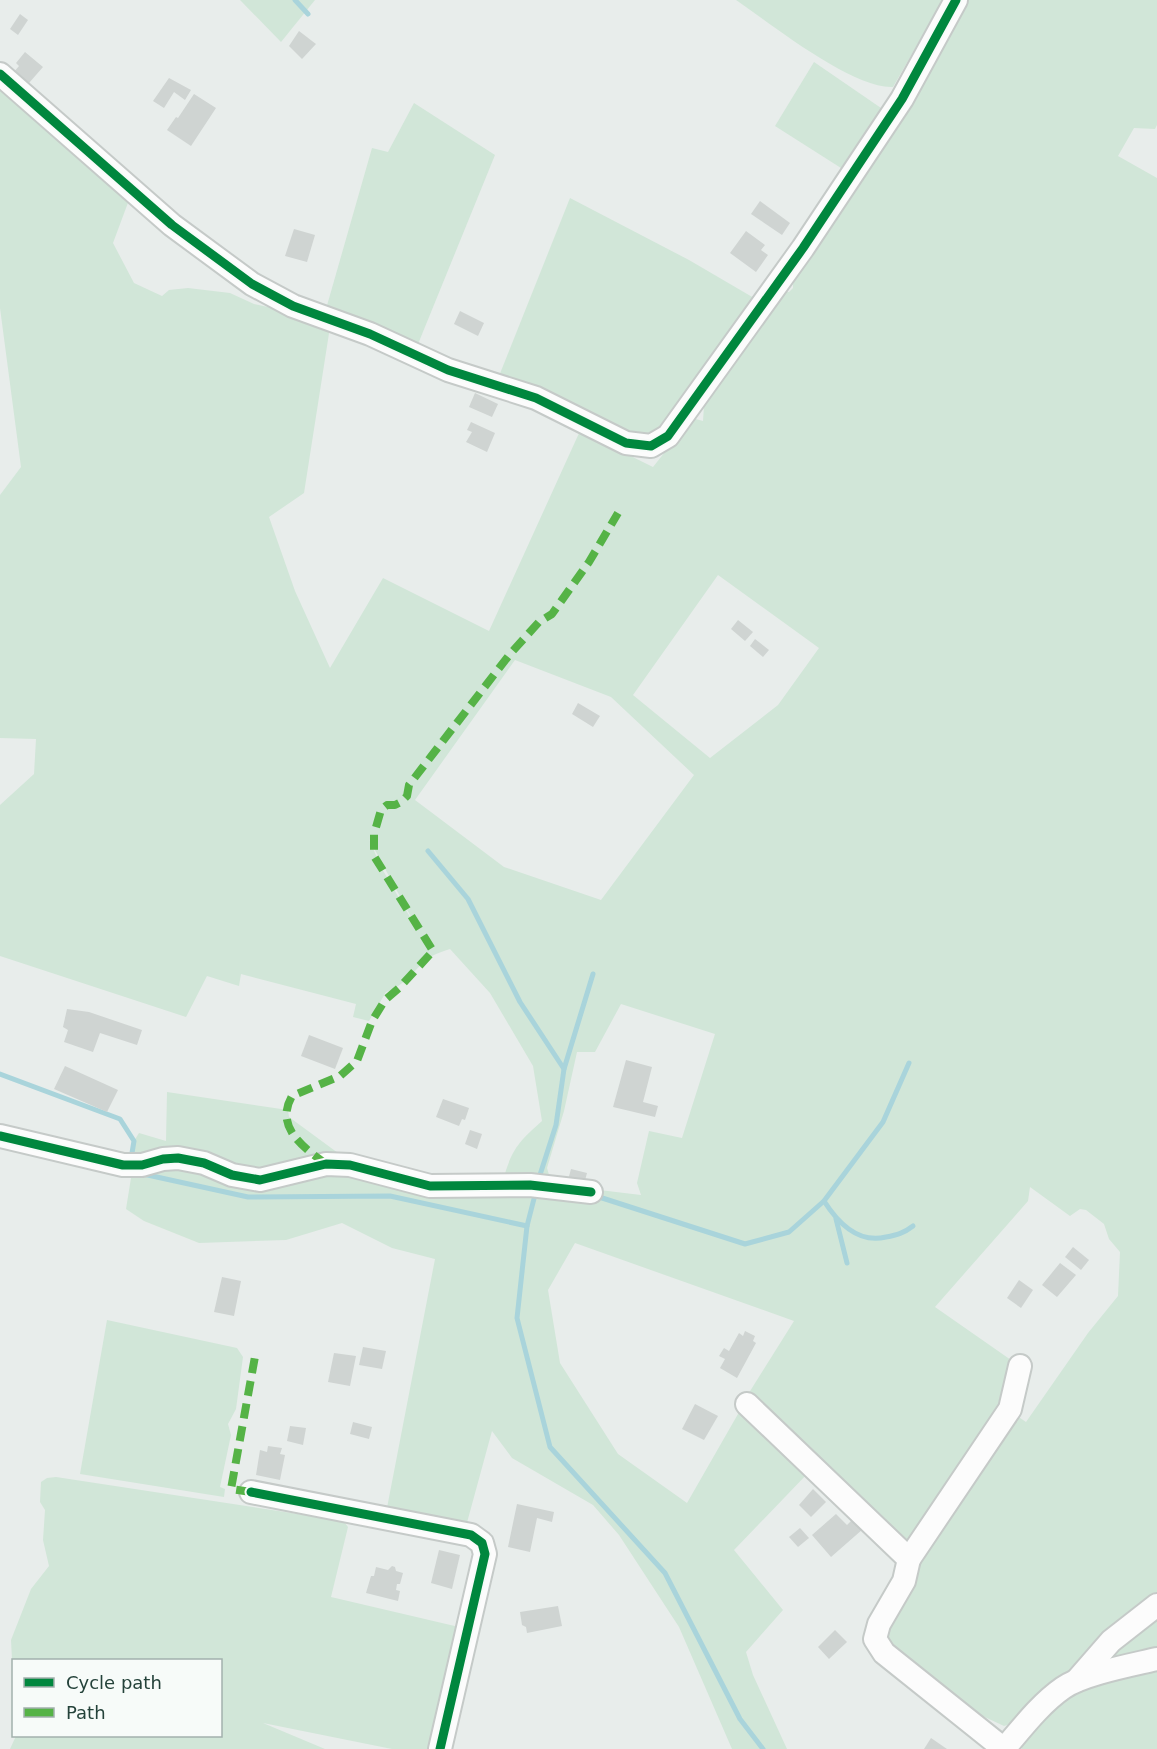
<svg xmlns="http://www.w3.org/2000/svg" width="1157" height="1749" font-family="'DejaVu Sans',sans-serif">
  <rect width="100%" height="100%" fill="#e8edeb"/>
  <!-- green -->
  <g fill="#d1e6d8" fill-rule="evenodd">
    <polygon points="240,0 315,0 281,42"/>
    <path d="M736,0H943L893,87C852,89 771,24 736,0Z"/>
    <path d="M962,0H1157V125L1155,129L1134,128L1118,156L1157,178V1749H1022L1023,1720L1004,1726L974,1712L892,1648L887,1633L916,1569L1014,1414L1026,1422L1088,1333L1118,1296L1120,1252L1109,1239L1104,1224L1086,1210L1080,1209L1070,1216L1030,1187L1028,1201L935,1307L1011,1360L998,1404L1004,1407L911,1543H900L747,1396L794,1321L575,1243L548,1290L560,1363L618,1454L687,1503L742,1407L809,1472L734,1550L783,1610L746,1652L753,1675L787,1749H732L679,1627L619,1535L593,1505L512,1458L492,1431L465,1530L386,1513L435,1259L392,1248L342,1223L286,1240L199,1243L144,1221L126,1209L131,1178L134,1141L139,1133L166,1141L167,1092L288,1110L289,1117L372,1178L502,1184C511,1151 516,1144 542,1121L533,1066L490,993L450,949C444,951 437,953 432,956C415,967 407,985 386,992L369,1021L353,1017L356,1004L241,974L239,986L207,976L186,1017L0,956V805L34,774L36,739L0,738V495L21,467L0,308V87L129,200L113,243L134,283L162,296L169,290L188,288L230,293L254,304L282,310L330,327L304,493L269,517L295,591L330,668L383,578L489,631L580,431L653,467L692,418L703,421L704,406L783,291L789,292L793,288V284L807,257ZM718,575L819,648L778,705L710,758L633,695ZM515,660L611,697L694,775L601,900L504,867L415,800ZM369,839L417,928V929L381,867ZM621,1004L715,1034L682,1138L649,1131L637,1183L641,1195L591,1189L550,1178L547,1168L564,1111L577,1052H595Z"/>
    <polygon points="814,62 881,108 881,111 848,165 841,168 775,126"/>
    <polygon points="414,103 495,155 416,349 326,309 372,148 388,152"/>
    <polygon points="570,198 689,260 754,298 668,427 640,440 497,381"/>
    <polygon points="107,1320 237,1348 243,1357 236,1409 228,1424 231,1435 220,1487 225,1489 224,1497 80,1474"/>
    <polygon points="56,1477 337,1520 345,1523 348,1527 331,1597 459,1627 434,1749 392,1749 263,1723 325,1749 10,1749 16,1736 220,1736 220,1660 14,1660 13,1679 11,1640 31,1589 49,1566 43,1540 45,1510 40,1502 41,1482 47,1478"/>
  </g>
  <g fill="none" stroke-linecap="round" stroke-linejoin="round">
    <!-- stream -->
    <g stroke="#a9d4db" stroke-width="5">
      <polyline points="295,0 308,14"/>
      <polyline points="428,851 468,899 520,1002 564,1069 556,1125 538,1181"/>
      <polyline points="564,1069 593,974"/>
      <polyline points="0,1074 120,1119 134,1141 131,1159"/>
      <polyline points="143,1174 248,1197 390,1196 527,1226 536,1191"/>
      <polyline points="596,1196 745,1244 789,1232 824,1201 883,1122 909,1063"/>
      <path d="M824,1201C838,1223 858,1244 886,1237C897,1235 904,1233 913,1226"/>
      <polyline points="836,1219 847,1263"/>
      <polyline points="527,1226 517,1318 550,1447 665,1573 740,1719 763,1749"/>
    </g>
  </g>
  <!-- building -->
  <g fill="#cfd4d2">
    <polygon points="20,14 28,20 18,35 10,29"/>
    <polygon points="299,31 316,44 302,59 289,46"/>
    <polygon points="25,52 43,67 29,83 26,81 24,82 13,73 19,66 16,63"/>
    <polygon points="169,78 191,90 185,100 174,92 164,108 153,101"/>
    <polygon points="194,94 216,108 191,146 167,130 176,117 178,118"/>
    <polygon points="760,201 790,223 782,235 751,214"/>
    <polygon points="294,229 315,235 307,262 285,256"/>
    <polygon points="746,231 765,245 761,250 768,255 756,272 730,253"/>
    <polygon points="460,311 484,323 478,336 454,324"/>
    <polygon points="475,393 498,404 492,417 469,407"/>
    <polygon points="471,422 495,433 487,452 466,442 472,432 467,430"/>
    <polygon points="738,620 753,632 745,641 731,629"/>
    <polygon points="755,639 769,650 763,657 750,646"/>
    <polygon points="578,703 600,716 593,727 572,714"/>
    <polygon points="67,1009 89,1012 142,1030 137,1045 100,1033 93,1052 64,1042 68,1030 63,1027"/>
    <polygon points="309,1035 343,1048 335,1069 301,1056"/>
    <polygon points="626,1060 652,1067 643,1102 658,1106 655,1117 613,1107"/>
    <polygon points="65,1066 118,1090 107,1112 54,1089"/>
    <polygon points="443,1099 469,1108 465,1120 462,1119 459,1126 436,1117"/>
    <polygon points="470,1130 482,1134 477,1149 465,1144"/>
    <polygon points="571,1169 587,1173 584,1184 568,1180"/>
    <polygon points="1073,1247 1089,1260 1081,1270 1065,1257"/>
    <polygon points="1060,1263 1076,1275 1057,1297 1042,1285"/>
    <polygon points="222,1277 241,1281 234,1316 214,1312"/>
    <polygon points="1019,1280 1033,1290 1021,1308 1007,1298"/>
    <polygon points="745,1331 755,1336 753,1341 756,1343 737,1378 720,1368 725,1359 719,1356 724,1348 729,1351 739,1333 743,1336"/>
    <polygon points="363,1347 386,1351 382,1369 359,1365"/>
    <polygon points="334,1353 356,1356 350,1386 328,1382"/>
    <polygon points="695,1404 718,1416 704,1440 682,1429"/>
    <polygon points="353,1422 372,1427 369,1439 350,1434"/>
    <polygon points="290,1426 306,1428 303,1445 287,1441"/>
    <polygon points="268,1446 282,1448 280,1454 285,1455 280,1480 256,1475 260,1450 267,1452"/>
    <polygon points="813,1489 826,1502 811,1517 799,1505"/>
    <polygon points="517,1504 554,1512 552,1522 537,1518 530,1552 508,1547"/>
    <polygon points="836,1514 847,1525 854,1518 863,1529 831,1557 812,1535"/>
    <polygon points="800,1528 809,1538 798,1547 789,1537"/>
    <polygon points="439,1550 460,1555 452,1589 431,1583"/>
    <polygon points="392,1566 395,1567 396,1571 403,1573 400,1584 397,1584 396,1590 400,1591 398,1601 366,1593 371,1576 374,1576 376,1567 388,1570"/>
    <polygon points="558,1606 562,1626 527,1633 526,1627 522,1625 520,1612"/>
    <polygon points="835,1630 847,1642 829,1659 818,1647"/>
    <polygon points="931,1738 947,1749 924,1749"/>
  </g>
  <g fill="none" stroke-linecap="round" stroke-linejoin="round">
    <!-- minor casing -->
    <g stroke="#c5cac8" stroke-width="26">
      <g id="minor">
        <polyline points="0,74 172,225 252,284 293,306 370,334 448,370 536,398 626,443 651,446 668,436 803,248 902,99 956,0"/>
        <polyline points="0,1136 123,1165 142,1165 163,1159 178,1158 204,1163 232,1175 260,1180 326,1164 350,1165 430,1186 530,1185 591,1192"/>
        <polyline points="747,1404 909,1559 904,1581 879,1624 875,1639 884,1653 1004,1749"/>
        <polyline points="251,1492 471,1535 482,1543 485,1554 440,1749"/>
        <polyline points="909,1559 1010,1409 1020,1366"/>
        <polyline points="1077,1680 1111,1641 1157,1605"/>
        <path d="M1004,1749C1022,1728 1040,1704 1063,1688C1083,1674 1132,1665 1157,1659"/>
      </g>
    </g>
    <!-- minor -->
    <use href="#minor" stroke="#fcfcfc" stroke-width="22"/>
    <!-- quiet -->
    <g stroke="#55b346" stroke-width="8" stroke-dasharray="15 8" stroke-linecap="butt">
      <path d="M326,1164C304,1148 274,1127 292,1096L340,1076L357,1061L372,1021L385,1000L399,988L433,951L374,856V834L381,810L387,805H395L401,802L407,796L409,785L510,654L539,622L552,614L589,562L618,513"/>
      <polyline points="251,1492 231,1489 256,1351"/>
    </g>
    <!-- cycleway casing -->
    <g stroke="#f7fbf9" stroke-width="13">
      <g id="cycleway">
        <polyline points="0,74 172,225 252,284 293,306 370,334 448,370 536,398 626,443 651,446 668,436 803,248 902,99 956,0"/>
        <polyline points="0,1136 123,1165 142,1165 163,1159 178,1158 204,1163 232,1175 260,1180 326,1164 350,1165 430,1186 530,1185 591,1192"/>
        <polyline points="251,1492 471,1535 482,1543 485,1554 440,1749"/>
      </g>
    </g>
    <!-- cycleway -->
    <use href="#cycleway" stroke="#00873e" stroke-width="9"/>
  </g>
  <!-- legend -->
  <rect x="12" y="1659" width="210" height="78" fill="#f7fbf9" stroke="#a3b1ad" stroke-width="1.5"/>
  <rect x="24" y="1678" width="30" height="9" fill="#00873e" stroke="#a3b1ad" stroke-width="1.5"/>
  <text x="66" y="1689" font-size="18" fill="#24423a">Cycle path</text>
  <rect x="24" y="1708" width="30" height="9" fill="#55b346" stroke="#a3b1ad" stroke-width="1.5"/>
  <text x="66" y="1719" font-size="18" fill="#24423a">Path</text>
</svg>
